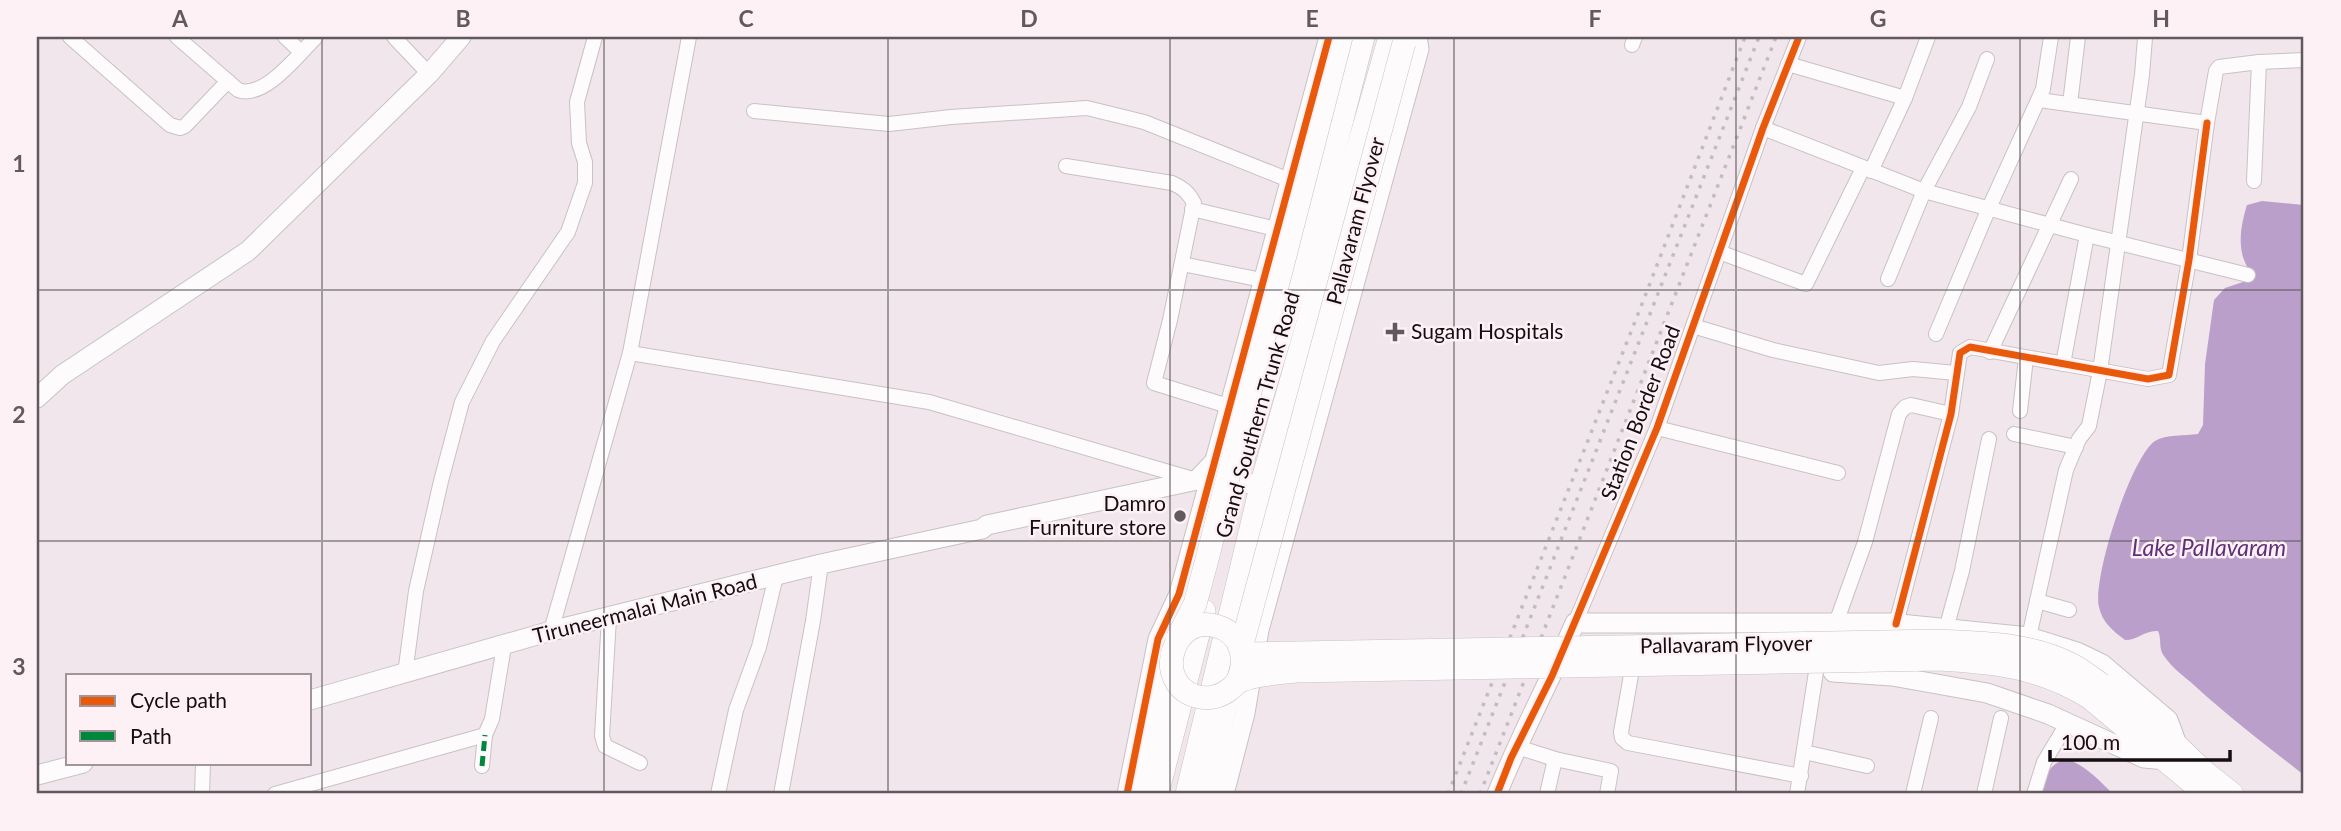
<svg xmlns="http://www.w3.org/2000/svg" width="2341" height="831" font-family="Lato,sans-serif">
  <rect width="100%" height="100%" fill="#f1e6eb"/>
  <!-- water -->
  <g fill="#bb9fcb">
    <path d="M2262,201L2304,205V775C2267,746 2230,718 2195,686C2185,677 2172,668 2164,656C2158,648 2162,639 2158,631C2145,630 2138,640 2125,640C2113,631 2102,622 2099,607C2092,579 2131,457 2155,441C2166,434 2185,436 2198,434L2203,425L2205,364L2214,300L2225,288L2249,280C2250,270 2246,266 2243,257C2238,240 2242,221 2247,205Z"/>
    <path d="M2067,759C2086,766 2099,780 2113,794H2041C2044,777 2049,763 2067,759Z"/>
  </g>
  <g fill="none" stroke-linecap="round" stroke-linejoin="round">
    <!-- street casing -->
    <g stroke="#c9c1c4" stroke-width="16">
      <g id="street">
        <polyline points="70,37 170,125 180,128 185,126 228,81"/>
        <path d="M177,37L238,90C264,100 299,54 316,37"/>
        <polyline points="285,37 301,52"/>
        <polyline points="394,37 429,74"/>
        <polyline points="1632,45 1635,37"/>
        <polyline points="2259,62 2304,60"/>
        <polyline points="1788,64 1905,98"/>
        <polyline points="2039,100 2207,123 2216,71 2219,67 2259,62 2254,181"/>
        <polyline points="2070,104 2078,37"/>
        <polyline points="754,111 889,124 951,117 1087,108 1144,122 1289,180"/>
        <polyline points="1763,128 1924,191 2087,235 2248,275"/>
        <path d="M1066,166L1172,183C1183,188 1188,192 1194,203L1170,320L1154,383L1228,406"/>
        <polyline points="1871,171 1905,98 1928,37"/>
        <polyline points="1192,209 1276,229"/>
        <polyline points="1719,252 1806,284 1863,168"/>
        <polyline points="1182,264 1262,280"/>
        <polyline points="1888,279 1924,191 1969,107 1987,59"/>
        <polyline points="1693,326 1773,350 1879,373 1913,369 1956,373"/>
        <polyline points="1936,334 1989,208 2043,89 2051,37"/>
        <polyline points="1990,352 2071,179"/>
        <polyline points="630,353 929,402 1196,480"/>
        <polyline points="2063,364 2087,235"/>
        <polyline points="2020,411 2026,358"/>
        <polyline points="1657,428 1838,473"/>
        <polyline points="2014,434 2076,447"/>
        <polyline points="2037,601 2069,610"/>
        <polyline points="609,618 602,736 605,746 640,763"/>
        <polyline points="1575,623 1657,428 1763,128 1799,37"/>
        <polyline points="1836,623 1865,542 1899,414 1905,407 1911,405 1951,414"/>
        <polyline points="1896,624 1951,414 1960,353 1970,347 2148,379 2169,375 2189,260 2207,123"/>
        <polyline points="1946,629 1962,571 1989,439"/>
        <polyline points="551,631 630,353 689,37"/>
        <polyline points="2029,637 2066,470 2079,439 2089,426 2100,371 2142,75 2145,38"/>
        <polyline points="405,674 416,591 441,481 462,402 493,341 568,232 585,183 585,162 579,143 577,102 595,37"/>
        <polyline points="1631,675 1621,732 1622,738 1628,743 1801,776"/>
        <polyline points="1517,747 1555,759 1611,771 1607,794"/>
        <polyline points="1804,752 1867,766"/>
        <polyline points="482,766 485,735"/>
        <polyline points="202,794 203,763"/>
        <polyline points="275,794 485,735 492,719 504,646"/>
        <polyline points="718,794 736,710 759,647 776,576"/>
        <polyline points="781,794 813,621 821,564"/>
        <polyline points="1547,794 1555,759"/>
        <polyline points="1797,794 1816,672"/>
        <polyline points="1913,794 1931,718"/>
        <polyline points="1984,794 2001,718"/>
        <polyline points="2034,794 2044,762 2068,722"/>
      </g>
    </g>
    <!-- secondary casing -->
    <g stroke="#c9c1c4" stroke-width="21">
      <g id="secondary">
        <polyline points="37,398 62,375 248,251 429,74 461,37"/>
        <polyline points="1212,485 1262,483 1276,487"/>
        <polyline points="1833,672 1892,676 1987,693 2048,714 2144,758 2167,760"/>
        <polyline points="310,700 551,631 821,564 982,529 987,525 1197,480 1226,449 1234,429"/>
        <polyline points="37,775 83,763"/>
        <polyline points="1127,794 1158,639 1179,594 1329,37"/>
        <polyline points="1224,794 1245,713 1259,630 1419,49 1417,37"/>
        <path d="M1497,794C1520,736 1550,681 1575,623H1890L2029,637L2077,652L2102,664L2168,720L2178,747"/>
      </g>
    </g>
    <!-- primary casing -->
    <g stroke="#c9c1c4" stroke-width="24">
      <g id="primary">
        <polyline points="1243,459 1325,186 1363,37"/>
        <polyline points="2102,685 2178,747 2202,770 2232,794"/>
        <polyline points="2089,697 2206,794"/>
        <polyline points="1141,794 1172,672"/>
        <polyline points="1157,794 1204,611"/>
        <polyline points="1187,794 1262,483 1390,37"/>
        <polyline points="1204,794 1229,690"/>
      </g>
    </g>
    <!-- street -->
    <use href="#street" stroke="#fdfbfc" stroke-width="14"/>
    <!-- secondary -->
    <use href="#secondary" stroke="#fdfbfc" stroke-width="19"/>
    <!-- primary -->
    <use href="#primary" stroke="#fdfbfc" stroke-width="23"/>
    <!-- rail -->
    <g stroke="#c1bdbf" stroke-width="3.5" stroke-dasharray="3.5 7" stroke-linecap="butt">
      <polyline points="1448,794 1642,304 1745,37"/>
      <polyline points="1461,794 1759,37"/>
      <polyline points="1480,794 1776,37"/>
    </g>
    <!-- primary-bridge casing -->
    <g stroke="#c9c1c4" stroke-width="24" stroke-linecap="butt">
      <g id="primary-bridge">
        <polyline points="1177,639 1195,604 1206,563 1341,37"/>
        <polyline points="1241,648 1404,43"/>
        <path d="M1243,654L1936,641C1982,643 2028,643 2070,664C2081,669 2091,678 2102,685"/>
        <path d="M1237,682C1248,660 1242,633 1216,626C1173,614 1152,681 1195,696C1207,700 1221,697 1230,689C1232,688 1236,683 1238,682C1252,674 1280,673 1296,671L1939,659C1995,662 2040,667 2089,697"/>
      </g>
    </g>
    <!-- primary-bridge -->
    <use href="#primary-bridge" stroke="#fdfbfc" stroke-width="23"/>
    <!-- quiet -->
    <polyline stroke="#00873e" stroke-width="5" stroke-dasharray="10 5" stroke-linecap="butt" points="482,766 485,735"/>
    <!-- cycleway casing -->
    <g stroke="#fef1f6" stroke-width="11">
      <g id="cycleway">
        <polyline points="1896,624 1951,414 1960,353 1970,347 2148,379 2169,375 2189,260 2207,123"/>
        <polyline points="1127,794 1158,639 1179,594 1329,37"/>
        <polyline points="1497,794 1511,758 1552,676 1657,428 1763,128 1799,37"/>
      </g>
    </g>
    <!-- cycleway -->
    <use href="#cycleway" stroke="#e8590c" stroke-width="7"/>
  </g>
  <!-- grid -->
  <path fill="none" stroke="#61595d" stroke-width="2" stroke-opacity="0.55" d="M322,37V794M604,37V794M888,37V794M1170,37V794M1454,37V794M1736,37V794M2020,37V794M37,290H2304M37,541H2304"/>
  <!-- markers -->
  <g fill="#61595d" stroke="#fef1f6" stroke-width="2.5">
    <path d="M1391.5 321.5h7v7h7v7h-7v7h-7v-7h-7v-7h7z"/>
    <circle cx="1180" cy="516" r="7"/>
  </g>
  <g text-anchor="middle" stroke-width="5" stroke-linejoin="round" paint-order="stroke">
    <!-- street labels -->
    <g font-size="21" fill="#140d11" stroke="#fef1f6">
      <text transform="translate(1356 221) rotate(-75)" y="7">Pallavaram Flyover</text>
      <text transform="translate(1641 413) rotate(-69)" y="7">Station Border Road</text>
      <text transform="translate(1258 415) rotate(-74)" y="7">Grand Southern Trunk Road</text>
      <text transform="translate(645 609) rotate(-14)" y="7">Tiruneermalai Main Road</text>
      <text transform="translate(1726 645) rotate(-1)" y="7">Pallavaram Flyover</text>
    </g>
    <!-- poi labels -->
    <g font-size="21" fill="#140d11" stroke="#fef1f6" text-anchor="start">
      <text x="1411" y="339">Sugam Hospitals</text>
      <text x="1166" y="511" text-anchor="end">Damro<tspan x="1166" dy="24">Furniture store</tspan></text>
    </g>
    <!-- water labels -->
    <g font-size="23" font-style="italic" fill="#5e3079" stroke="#fef1f6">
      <text x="2209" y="556">Lake Pallavaram</text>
    </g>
  </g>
  <!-- border -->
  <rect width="2341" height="831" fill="none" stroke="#fef1f6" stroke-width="77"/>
  <!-- legend -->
  <rect x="66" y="674" width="245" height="91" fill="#fef1f6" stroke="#a0969a" stroke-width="2"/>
  <rect x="80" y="696" width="35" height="10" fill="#e8590c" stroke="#a0969a" stroke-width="2"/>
  <text x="130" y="708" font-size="21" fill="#140d11">Cycle path</text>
  <rect x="80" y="731" width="35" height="10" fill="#00873e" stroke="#a0969a" stroke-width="2"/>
  <text x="130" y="744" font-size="21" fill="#140d11">Path</text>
  <!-- scale -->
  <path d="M2050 750v10h180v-10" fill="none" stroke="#140d11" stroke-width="3.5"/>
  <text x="2061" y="750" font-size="21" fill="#140d11" stroke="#fef1f6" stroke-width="5" paint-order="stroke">100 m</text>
  <rect x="38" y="38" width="2264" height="754" fill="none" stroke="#61595d" stroke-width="2.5"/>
  <g font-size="23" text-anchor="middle" font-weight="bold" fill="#61595d">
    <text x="180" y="27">A</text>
    <text x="463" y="27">B</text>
    <text x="746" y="27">C</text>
    <text x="1029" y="27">D</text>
    <text x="1312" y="27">E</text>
    <text x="1595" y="27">F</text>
    <text x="1878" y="27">G</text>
    <text x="2161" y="27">H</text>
    <text x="19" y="172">1</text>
    <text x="19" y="423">2</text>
    <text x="19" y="675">3</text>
  </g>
</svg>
